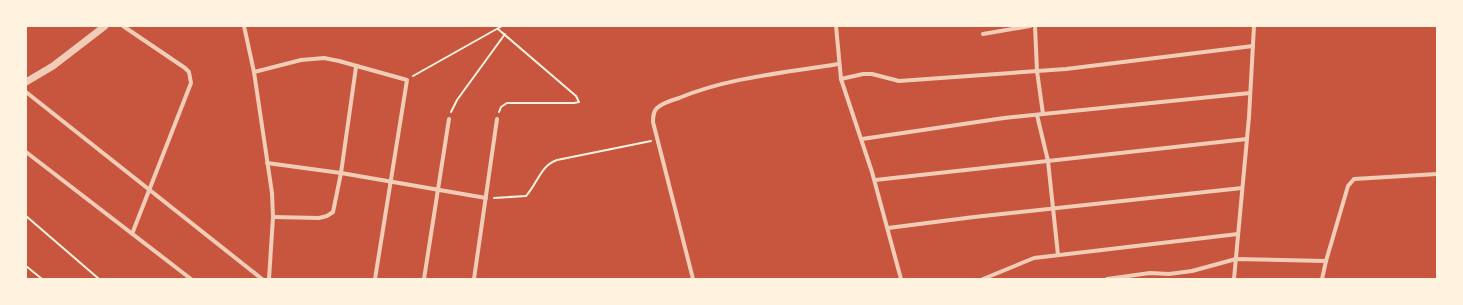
<svg xmlns="http://www.w3.org/2000/svg" width="1463" height="305" font-family="'Varela Round',sans-serif">
  <rect width="100%" height="100%" fill="#c8553d"/>
  <g fill="none" stroke-linecap="round" stroke-linejoin="round">
    <!-- path -->
    <g stroke="#fff3e0" stroke-width="2">
      <polyline points="498,29 576,96 579,102 574,103 507,103 501,107 499,112"/>
      <polyline points="413,76 502,26"/>
      <polyline points="451,112 457,100 505,34"/>
      <path d="M494,198L526,196C538,183 540,166 557,160L651,141"/>
      <polyline points="26,216 99,279"/>
      <polyline points="26,266 42,279"/>
    </g>
    <!-- minor -->
    <g stroke="#f1ccb7" stroke-width="4">
      <polyline points="123,26 185,68 189,72 191,83 132,234"/>
      <polyline points="244,26 254,72 272,193 273,217 269,279"/>
      <polyline points="836,26 841,79 872,172 901,279"/>
      <polyline points="1035,26 1037,71 1043,114"/>
      <polyline points="983,34 1030,26"/>
      <polyline points="254,72 301,60 324,58 339,61 407,80 375,279"/>
      <polyline points="841,79 863,74 872,74 899,81 1066,69 1253,46"/>
      <polyline points="26,92 262,279"/>
      <polyline points="1037,115 1048,161 1058,255"/>
      <polyline points="862,139 1004,118 1250,93"/>
      <polyline points="26,152 191,279"/>
      <polyline points="267,163 341,173 486,198"/>
      <polyline points="875,180 1247,139"/>
      <polyline points="273,217 319,218 327,216 333,212 341,173 356,67"/>
      <polyline points="888,228 974,217 1242,188"/>
      <polyline points="424,279 449,119"/>
      <polyline points="474,279 497,119"/>
      <path d="M693,279L653,122C653,117 653,112 657,108C663,103 672,100 679,98C729,77 785,73 838,64"/>
      <polyline points="983,279 1034,258 1238,234"/>
      <polyline points="1107,279 1150,273 1169,274 1192,271 1236,259 1326,261 1348,186 1354,179 1437,174"/>
      <polyline points="1234,279 1249,117 1254,26"/>
      <polyline points="1322,279 1326,261"/>
    </g>
    <!-- tertiary -->
    <polyline stroke="#f1ccb7" stroke-width="7" points="26,82 53,66 105,26"/>
  </g>
  <!-- border -->
  <rect width="1463" height="305" fill="none" stroke="#fff3e0" stroke-width="54"/>
</svg>
